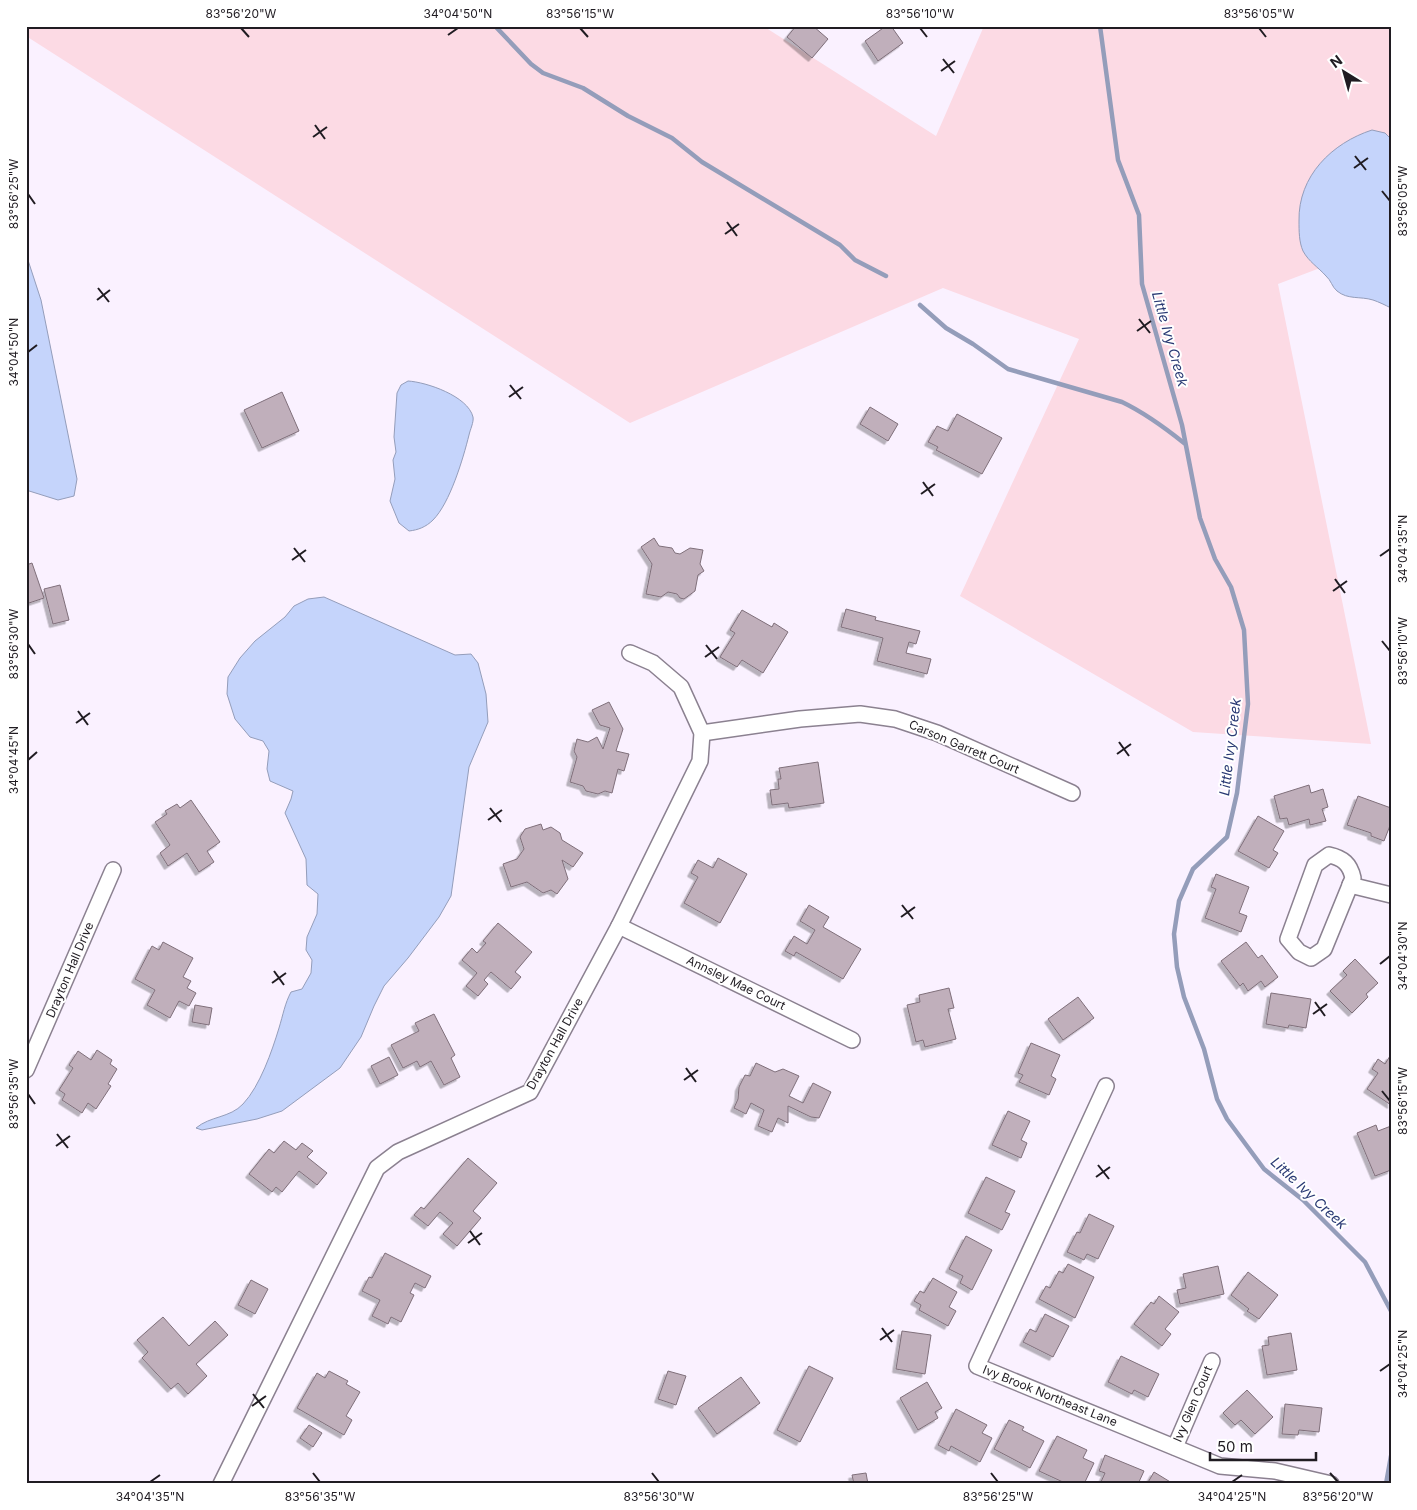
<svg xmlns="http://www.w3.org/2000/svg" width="1417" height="1510" font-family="Inter,sans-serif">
  <defs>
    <filter id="shadow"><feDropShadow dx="-3.5" dy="3.5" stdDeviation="0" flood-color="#0004"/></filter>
  </defs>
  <rect width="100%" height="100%" fill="#faf1ff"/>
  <!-- green -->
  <polygon fill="#fcdae4" points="26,26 763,26 936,136 984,26 1391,26 1391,241 1278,284 1371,744 1193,732 960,596 1079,339 943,288 630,423 26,36"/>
  <!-- water -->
  <g fill="#c5d4fb" stroke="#949dba">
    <path d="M1372,130L1385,133L1391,139V308C1385,305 1379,302 1373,300C1360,296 1348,300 1337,291C1332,287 1331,280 1326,276C1318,267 1309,262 1303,251C1299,242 1299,231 1299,221C1298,176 1332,143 1372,130Z"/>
    <polygon points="26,254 41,300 77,479 74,496 58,500 26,490"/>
    <path d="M408,381C426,382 468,396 473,417C474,422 470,430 469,435C463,459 450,503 433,520C426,527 418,530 409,531L399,523L390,501L395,479L393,460L396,452L394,437L397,393L401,385Z"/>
    <path d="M324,597L455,655L471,654L478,663L486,694L488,722L469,767L451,896L439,917L408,958L384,986L374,1006L361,1037L340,1068L282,1111L257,1119L202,1130L196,1128C210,1116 230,1118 243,1104C260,1086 272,1051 279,1028C283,1015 285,1003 291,992L302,989L311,973L312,960L306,950L307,937L317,914L318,894L307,885L306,859L285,813L291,799L293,791L270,781L267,769L269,751L263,741L250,737L235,719L227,694L228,677L240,658L255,641L285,617L294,606L308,599Z"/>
  </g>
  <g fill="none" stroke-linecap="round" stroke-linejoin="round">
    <!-- stream -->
    <g stroke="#949dba" stroke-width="4.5">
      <polyline points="495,26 531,64 543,73 583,88 628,116 672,138 702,162 840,245 855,260 886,276"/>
      <polyline points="1100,26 1118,160 1139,215 1142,284 1182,425 1200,518 1215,559 1231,587 1244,630 1248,704 1237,793 1227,837 1193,869 1179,901 1174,934 1177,967 1184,997 1204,1049 1217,1099 1227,1119 1264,1169 1303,1200 1365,1262 1391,1311"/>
      <path d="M920,305L946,328L973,344L1008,369L1122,402C1145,413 1164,427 1184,443"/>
      <polyline points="1386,1484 1391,1456"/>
    </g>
  </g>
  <!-- building -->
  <g fill="#c0afbb" stroke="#7f6f7a" filter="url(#shadow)">
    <polygon points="796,26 813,26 828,39 812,58 787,37"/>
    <polygon points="886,26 891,26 903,43 878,61 865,41"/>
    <polygon points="282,392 299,431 262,448 244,410"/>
    <polygon points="870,407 898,424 888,441 860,424"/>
    <polygon points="957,414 1002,438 982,474 936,450 938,447 928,442 937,426 948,431"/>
    <polygon points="654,538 659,546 672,548 675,553 680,554 690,548 703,550 700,564 704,571 698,575 695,591 684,599 680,598 677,594 668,592 661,597 646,594 652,564 641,547"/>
    <polygon points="32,563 44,598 26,604 26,565"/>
    <polygon points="60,585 69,620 53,624 44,589"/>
    <polygon points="846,609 876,617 875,620 920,631 916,644 909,642 906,653 931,659 927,674 877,661 883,638 841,627"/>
    <polygon points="742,610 772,627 774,623 788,632 763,673 742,660 737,667 720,657 735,633 730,630"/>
    <polygon points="609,702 623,729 616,751 629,754 624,771 618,769 612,793 605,791 598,794 586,791 583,786 570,782 577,757 574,751 577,739 588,742 597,737 603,749 610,728 600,725 592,710"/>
    <polygon points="818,762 824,803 789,808 788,803 772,805 770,790 779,789 778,779 781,779 779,768"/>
    <polygon points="1309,785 1311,793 1323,789 1328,807 1322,809 1326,821 1310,825 1309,819 1289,825 1287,818 1280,819 1274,796"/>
    <polygon points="1358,796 1391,808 1391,823 1384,841 1371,836 1371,833 1347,825"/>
    <polygon points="191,800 220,842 207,851 214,862 199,872 187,853 168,866 160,853 170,845 155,822 167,814 165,811 177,804 180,808"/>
    <polygon points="1258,816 1284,831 1273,850 1278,853 1269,868 1238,851"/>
    <polygon points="541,824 543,830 551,827 560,833 562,840 583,853 573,867 562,860 568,879 557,894 551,890 543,893 527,882 511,887 503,864 517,859 524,849 520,837 525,829"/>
    <polygon points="718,858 747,874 720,923 684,903 698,877 691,873 698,860 713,868"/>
    <polygon points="1216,874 1249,887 1239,913 1247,916 1241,932 1205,918 1216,889 1211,887"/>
    <polygon points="809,905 829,917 823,927 861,949 843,979 796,952 794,956 785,951 794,936 807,944 815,930 800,921"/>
    <polygon points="498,923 532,952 515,972 521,977 511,989 491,972 484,980 488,984 478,996 466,986 477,973 462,960 472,948 477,953 486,943 483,941"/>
    <polygon points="163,942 193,958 183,977 191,981 187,988 196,993 189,1006 179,1001 170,1018 147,1005 155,990 135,979 152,946 159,950"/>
    <polygon points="1246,942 1258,958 1262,955 1278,977 1265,987 1261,981 1248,991 1243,983 1240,986 1221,961"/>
    <polygon points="1355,959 1378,983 1366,994 1368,997 1352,1013 1330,991 1347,975 1343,971"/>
    <polygon points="949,988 954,1008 948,1009 956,1039 925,1047 923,1040 916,1042 907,1005 920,1002 919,995"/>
    <polygon points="1271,993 1311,999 1306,1028 1289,1025 1288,1028 1266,1024"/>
    <polygon points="1078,997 1094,1018 1063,1040 1048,1019"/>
    <polygon points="195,1005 212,1008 209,1025 192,1022"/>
    <polygon points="434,1014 455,1055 451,1058 460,1077 444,1085 431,1061 420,1067 417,1061 403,1068 391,1045 419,1031 415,1023"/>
    <polygon points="1031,1043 1060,1055 1051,1076 1056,1079 1049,1095 1019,1082 1023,1075 1018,1073"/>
    <polygon points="97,1050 112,1060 110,1064 117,1069 108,1084 111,1086 96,1109 88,1103 82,1113 62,1100 65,1094 59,1090 73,1068 69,1065 78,1051 91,1060"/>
    <polygon points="1390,1056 1391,1056 1391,1105 1367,1089 1378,1073 1372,1069 1378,1059 1385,1064"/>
    <polygon points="389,1057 398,1075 380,1084 371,1066"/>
    <polygon points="756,1063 775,1072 783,1069 799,1076 789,1096 803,1103 813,1083 831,1092 819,1118 811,1117 788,1106 788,1123 778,1118 772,1132 758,1126 764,1110 751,1103 746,1114 734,1108 738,1099 739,1087 745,1075 750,1076"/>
    <polygon points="1008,1111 1030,1121 1021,1140 1027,1143 1021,1158 992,1145"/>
    <polygon points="1376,1125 1378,1131 1391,1126 1391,1170 1375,1176 1357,1133"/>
    <polygon points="284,1141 296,1150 302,1143 313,1151 307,1157 327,1173 317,1185 299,1171 282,1192 276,1187 272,1192 249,1174 269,1149 274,1153"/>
    <polygon points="468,1158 497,1183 473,1211 481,1218 457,1246 443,1234 453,1223 440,1212 428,1226 414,1215 421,1207 424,1209"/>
    <polygon points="986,1177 1015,1191 1005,1212 1010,1214 1002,1230 968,1213"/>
    <polygon points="1089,1214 1114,1226 1098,1259 1087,1254 1084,1260 1067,1252 1077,1232 1080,1233"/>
    <polygon points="966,1236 992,1250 972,1290 960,1283 963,1276 949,1269"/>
    <polygon points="385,1253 431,1276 425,1288 415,1283 410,1293 414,1295 401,1322 391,1317 388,1324 372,1316 380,1300 362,1291 369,1277 372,1278"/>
    <polygon points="1068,1264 1094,1277 1075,1318 1039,1299 1046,1286 1050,1288 1059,1271 1063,1273"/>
    <polygon points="1218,1266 1224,1294 1180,1304 1177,1290 1186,1288 1183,1274"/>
    <polygon points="1248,1272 1278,1295 1259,1319 1247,1311 1249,1309 1231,1295"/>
    <polygon points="933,1278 957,1292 949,1307 956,1311 948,1326 919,1310 921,1305 914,1301 920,1291 924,1293"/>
    <polygon points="251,1280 268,1289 255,1314 238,1305"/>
    <polygon points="1159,1296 1179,1312 1165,1329 1171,1334 1162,1346 1134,1324 1151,1302 1154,1304"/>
    <polygon points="1045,1314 1069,1326 1053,1357 1023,1342 1030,1329 1036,1332"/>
    <polygon points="163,1317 189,1346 215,1321 228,1335 196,1364 207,1376 188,1394 178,1383 171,1389 142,1358 148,1352 137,1340"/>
    <polygon points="902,1331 931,1335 925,1374 896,1369"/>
    <polygon points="1291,1333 1297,1370 1267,1375 1262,1346 1269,1345 1268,1337"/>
    <polygon points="1121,1356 1159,1374 1148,1397 1134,1390 1132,1394 1108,1382"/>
    <polygon points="809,1366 833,1378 800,1442 777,1430"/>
    <polygon points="329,1371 348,1381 346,1384 360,1392 346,1416 352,1420 344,1435 297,1408 317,1373 325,1378"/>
    <polygon points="668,1371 686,1376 676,1405 658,1399"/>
    <polygon points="741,1377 760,1403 717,1434 698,1408"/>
    <polygon points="927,1382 942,1408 935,1412 938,1418 918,1430 900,1398"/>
    <polygon points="1247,1390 1273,1417 1255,1434 1241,1420 1235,1425 1223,1413"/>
    <polygon points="1285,1404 1322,1408 1319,1432 1299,1430 1298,1435 1282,1434"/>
    <polygon points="956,1409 987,1425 982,1433 992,1438 980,1462 951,1446 949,1451 938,1445"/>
    <polygon points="1009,1420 1024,1427 1022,1430 1044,1441 1030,1468 994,1449"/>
    <polygon points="309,1425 322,1433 313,1447 300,1438"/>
    <polygon points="1057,1436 1087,1450 1083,1458 1094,1463 1084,1484 1065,1483 1039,1471"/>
    <polygon points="1105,1455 1144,1471 1138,1484 1100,1484 1105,1473 1099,1471"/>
    <polygon points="1154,1472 1172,1483 1173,1484 1147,1484"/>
    <polygon points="866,1473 868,1484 854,1484 852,1475"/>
  </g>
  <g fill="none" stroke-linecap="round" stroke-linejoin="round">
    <!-- street casing -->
    <g stroke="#8b8190" stroke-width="18">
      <g id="street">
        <polyline points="702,733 800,719 860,714 895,719 937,733 1072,793"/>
        <path d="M1329,855C1343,858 1350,864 1353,878L1324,949L1311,958L1299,952L1288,939L1315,865Z"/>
        <polyline points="1350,885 1391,895"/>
        <polyline points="619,926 852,1040"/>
        <polyline points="26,1070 113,870"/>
        <polyline points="1106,1086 977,1366 1220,1466 1275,1471 1331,1484"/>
        <polyline points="1175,1447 1212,1361"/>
        <polyline points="221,1484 377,1168 398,1152 530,1092 619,926 700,761 702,733 681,687 653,663 630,653"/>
      </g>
    </g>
    <!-- street -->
    <use href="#street" stroke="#fff" stroke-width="15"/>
  </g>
  <!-- ticks -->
  <path fill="none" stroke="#201c22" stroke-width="2" d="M241,28L249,37M580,28L588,37M920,28L927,37M1259,28L1266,37M448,35L458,28M943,59L954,73M941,71L955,61M315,125L325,139M313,137L327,127M1355,156L1366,170M1354,168L1368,158M1382,191L1390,201M28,194L35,204M727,222L737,236M725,234L739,224M98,288L109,302M97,300L110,290M1139,319L1150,333M1137,331L1151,321M28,352L37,345M510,385L521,399M509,397L523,387M923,482L933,496M921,494L935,484M294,548L305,562M1380,556L1390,549M292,560L306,550M1335,579L1345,593M1333,591L1347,581M1382,641L1390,651M28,644L35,654M706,645L717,659M705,657L719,647M78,711L88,725M76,723L90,713M1119,742L1129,756M1117,754L1131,744M28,760L37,752M490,808L501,822M488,820L502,810M902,905L913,919M901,917L915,907M1380,964L1390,956M274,971L284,985M272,983L286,973M1315,1002L1325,1016M1313,1014L1327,1004M686,1068L696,1082M684,1080L698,1070M1382,1091L1390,1101M28,1094L35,1104M57,1134L68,1148M56,1146L70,1136M1098,1165L1109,1179M1096,1177L1110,1167M470,1231L480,1245M468,1243L482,1233M882,1328L892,1342M880,1340L894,1330M1380,1371L1390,1364M253,1394L264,1408M252,1406L266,1396M313,1473L320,1482M652,1473L659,1482M991,1473L998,1482M1330,1473L1338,1482M150,1482L160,1475M1232,1482L1242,1475"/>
  <g text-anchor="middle" stroke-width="4" stroke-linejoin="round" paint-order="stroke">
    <!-- street labels -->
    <g font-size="12" fill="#201c22" stroke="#fff">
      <text transform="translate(964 747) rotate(23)" y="4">Carson Garrett Court</text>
      <text transform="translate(70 970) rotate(-67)" y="4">Drayton Hall Drive</text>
      <text transform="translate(736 983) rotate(26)" y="4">Annsley Mae Court</text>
      <text transform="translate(555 1044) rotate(-61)" y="4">Drayton Hall Drive</text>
      <text transform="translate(1050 1396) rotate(22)" y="4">Ivy Brook Northeast Lane</text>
      <text transform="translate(1193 1404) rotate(-67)" y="4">Ivy Glen Court</text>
    </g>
    <!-- water labels -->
    <g font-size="14" font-style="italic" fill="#2a3a74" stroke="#fff">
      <text transform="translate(1170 339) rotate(74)" y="5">Little Ivy Creek</text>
      <text transform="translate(1230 747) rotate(-83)" y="5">Little Ivy Creek</text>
      <text transform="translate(1309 1193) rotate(43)" y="5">Little Ivy Creek</text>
    </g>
  </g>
  <!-- border -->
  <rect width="1417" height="1510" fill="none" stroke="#ffffff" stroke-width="55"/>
  <!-- north arrow -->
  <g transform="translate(1344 72) rotate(323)" stroke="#ffffff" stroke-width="4" paint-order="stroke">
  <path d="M0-4L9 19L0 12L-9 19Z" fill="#201c22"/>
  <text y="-8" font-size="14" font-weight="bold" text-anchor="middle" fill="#201c22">N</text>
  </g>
  <!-- scale -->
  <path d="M1210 1452v8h106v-8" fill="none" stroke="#201c22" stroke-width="2.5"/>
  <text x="1217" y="1452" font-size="15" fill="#201c22" stroke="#ffffff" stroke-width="4" paint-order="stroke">50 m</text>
  <rect x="28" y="28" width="1362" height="1454" fill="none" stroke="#201c22" stroke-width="2"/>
  <g font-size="12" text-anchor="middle" fill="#201c22">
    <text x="241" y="18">83°56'20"W</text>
    <text x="458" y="18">34°04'50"N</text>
    <text x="580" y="18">83°56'15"W</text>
    <text x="920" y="18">83°56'10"W</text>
    <text x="1259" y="18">83°56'05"W</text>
    <text transform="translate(14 194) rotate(-90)" y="4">83°56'25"W</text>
    <text transform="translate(1403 201) rotate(-90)" y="4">83°56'05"W</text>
    <text transform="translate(14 352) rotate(-90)" y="4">34°04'50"N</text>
    <text transform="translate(1403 549) rotate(-90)" y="4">34°04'35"N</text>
    <text transform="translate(14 644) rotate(-90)" y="4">83°56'30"W</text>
    <text transform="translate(1403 651) rotate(-90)" y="4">83°56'10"W</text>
    <text transform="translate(14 760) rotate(-90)" y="4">34°04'45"N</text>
    <text transform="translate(1403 956) rotate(-90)" y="4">34°04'30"N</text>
    <text transform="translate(14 1094) rotate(-90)" y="4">83°56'35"W</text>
    <text transform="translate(1403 1101) rotate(-90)" y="4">83°56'15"W</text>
    <text transform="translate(1403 1364) rotate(-90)" y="4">34°04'25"N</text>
    <text x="150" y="1501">34°04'35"N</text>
    <text x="320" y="1501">83°56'35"W</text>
    <text x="659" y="1501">83°56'30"W</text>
    <text x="998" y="1501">83°56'25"W</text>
    <text x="1232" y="1501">34°04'25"N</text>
    <text x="1338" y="1501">83°56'20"W</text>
  </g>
</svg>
